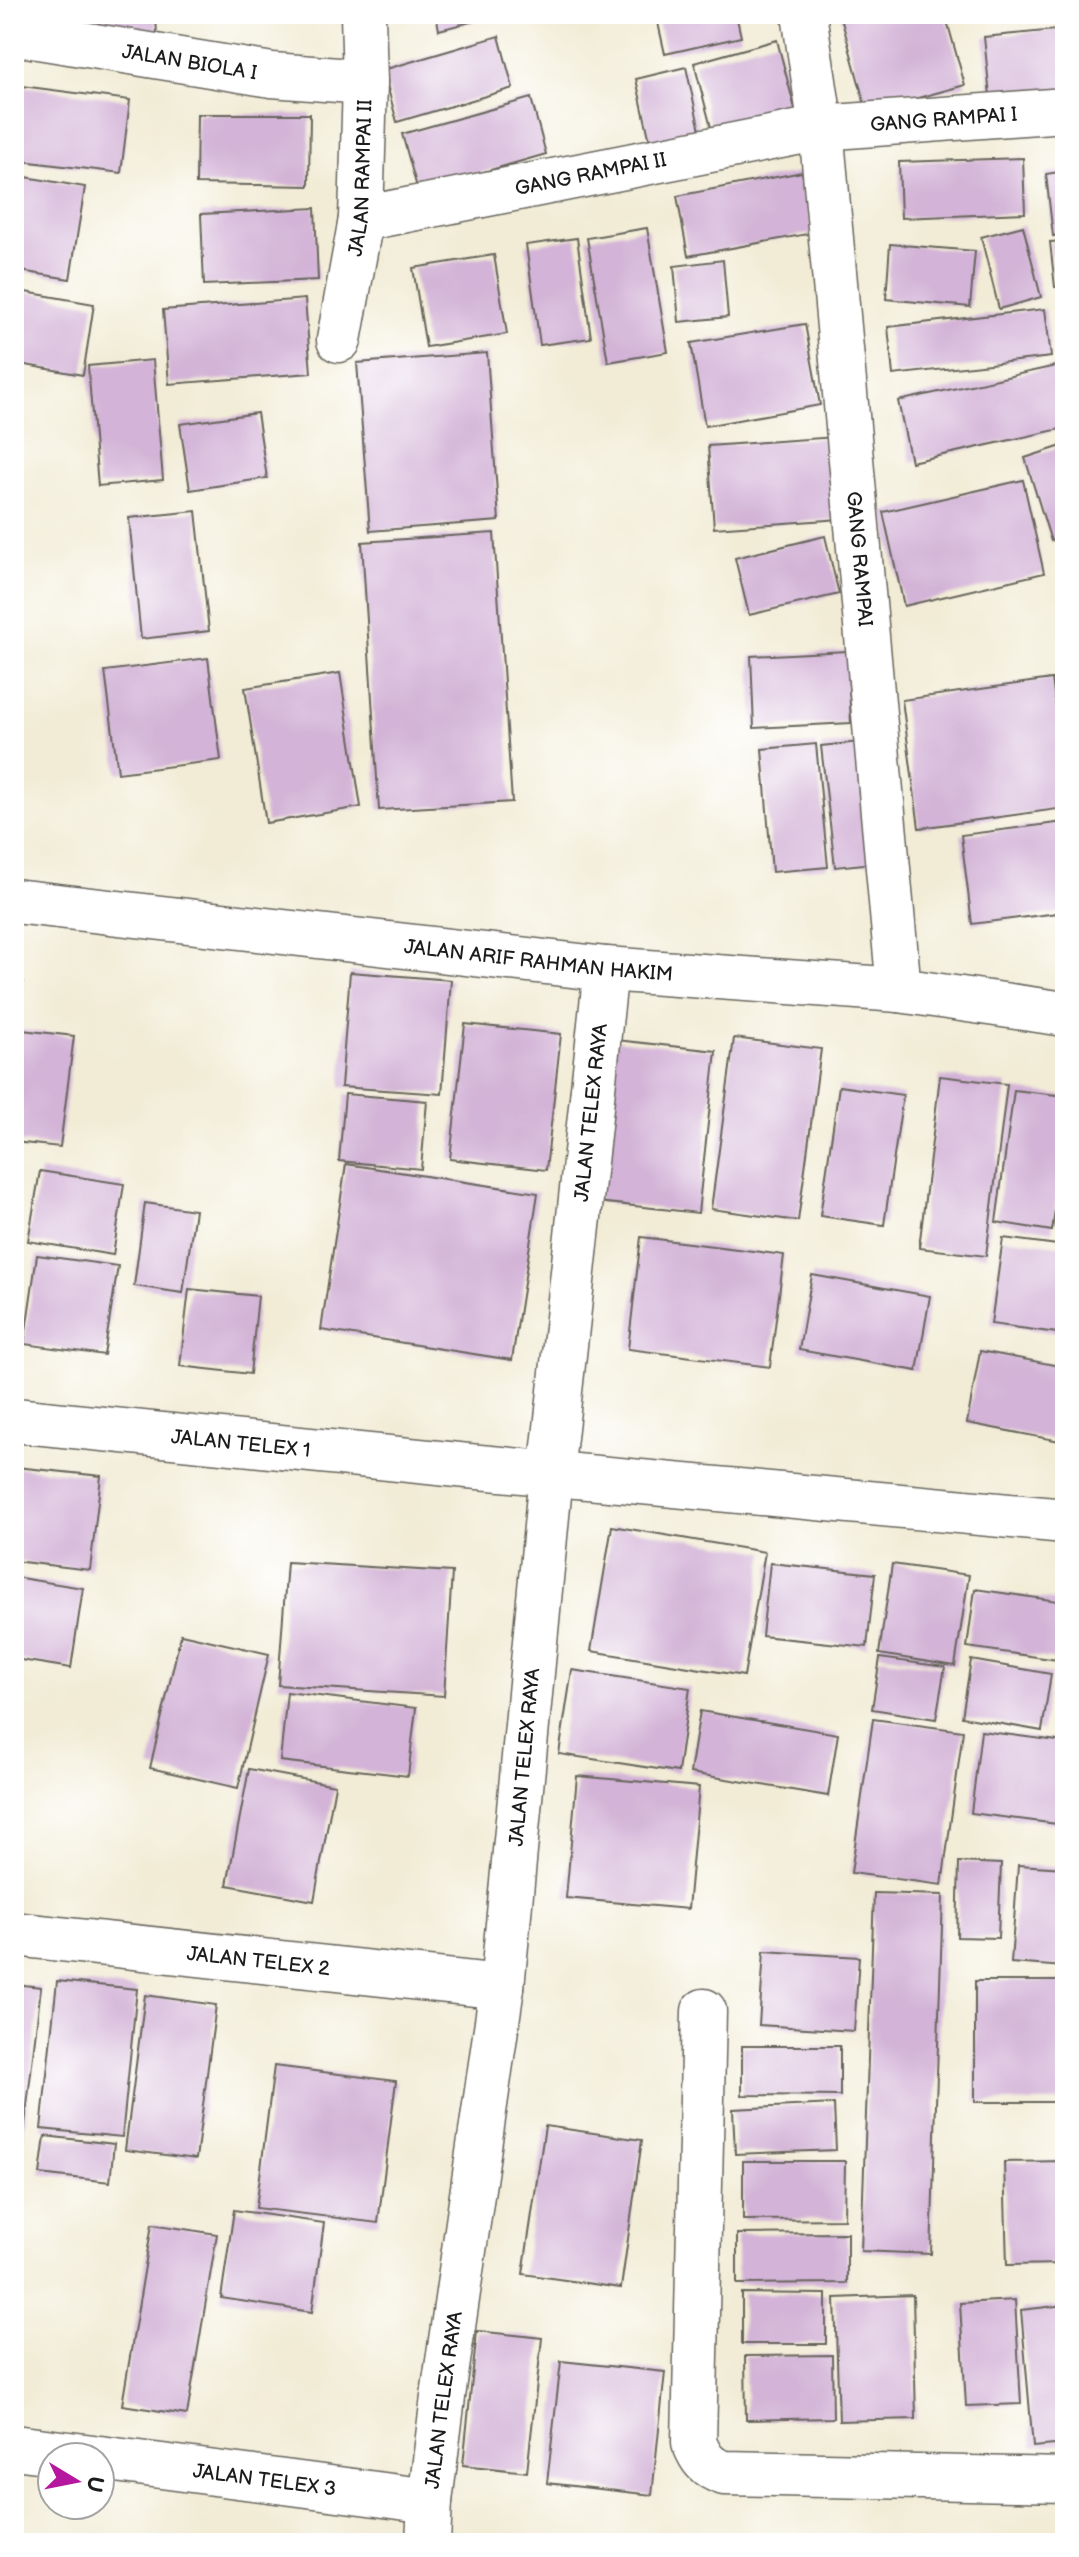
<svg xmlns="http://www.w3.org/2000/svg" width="1079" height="2557" font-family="'Balsamiq Sans',sans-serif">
  <rect width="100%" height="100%" fill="#fff"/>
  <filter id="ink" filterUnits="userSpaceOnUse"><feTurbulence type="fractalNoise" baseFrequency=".0125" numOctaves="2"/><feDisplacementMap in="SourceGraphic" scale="16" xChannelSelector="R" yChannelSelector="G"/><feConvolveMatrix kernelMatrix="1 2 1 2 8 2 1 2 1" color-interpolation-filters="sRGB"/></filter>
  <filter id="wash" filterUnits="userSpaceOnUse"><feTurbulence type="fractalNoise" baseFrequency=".006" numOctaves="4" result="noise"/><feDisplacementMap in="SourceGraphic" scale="32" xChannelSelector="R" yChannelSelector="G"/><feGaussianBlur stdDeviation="1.8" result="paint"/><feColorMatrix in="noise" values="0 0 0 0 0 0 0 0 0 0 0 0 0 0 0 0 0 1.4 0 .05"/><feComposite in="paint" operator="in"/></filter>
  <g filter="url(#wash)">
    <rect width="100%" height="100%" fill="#f2ecd6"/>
    <g id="blocks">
      <!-- building -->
      <g fill="#d3b3d7">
        <polygon points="20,14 82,14 81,20 20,19"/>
        <polygon points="99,14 156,14 157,36 99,37"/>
        <polygon points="436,14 498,14 498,15 439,30"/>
        <polygon points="656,14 736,14 741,37 665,54"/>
        <polygon points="840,14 945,14 965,85 867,112"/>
        <polygon points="1065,29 1065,89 990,96 984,37"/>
        <polygon points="499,36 513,88 397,122 383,70"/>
        <polygon points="777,40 796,113 713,135 694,63"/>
        <polygon points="686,67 703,144 653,155 636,79"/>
        <polygon points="14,85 130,100 121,173 14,160"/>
        <polygon points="531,98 546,154 418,191 402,134"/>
        <polygon points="197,114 310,114 309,186 196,184"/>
        <polygon points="1023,158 1025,213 901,218 899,162"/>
        <polygon points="1065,171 1065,234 1053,236 1046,174"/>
        <polygon points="802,172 813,233 688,256 677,196"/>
        <polygon points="14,175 85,187 70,279 14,270"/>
        <polygon points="315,208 318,280 204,285 201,214"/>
        <polygon points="1023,226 1041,297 999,309 981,237"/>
        <polygon points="647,228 668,352 608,362 587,238"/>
        <polygon points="577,238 591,338 540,345 526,245"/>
        <polygon points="1065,241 1065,287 1055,287 1050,242"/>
        <polygon points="890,244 975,251 970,307 886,299"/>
        <polygon points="494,255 507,334 426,347 413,268"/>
        <polygon points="723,260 728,317 679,322 674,266"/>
        <polygon points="14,290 94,304 83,375 14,363"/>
        <polygon points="305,299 311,373 169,384 163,310"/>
        <polygon points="1045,309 1051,357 893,375 888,327"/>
        <polygon points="805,324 820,405 705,426 691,343"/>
        <polygon points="487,353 499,521 370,531 357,363"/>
        <polygon points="153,360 163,480 98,486 88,366"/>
        <polygon points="1065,364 1065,428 911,462 898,401"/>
        <polygon points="257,413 267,478 190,490 180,424"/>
        <polygon points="836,437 841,519 714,528 708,446"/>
        <polygon points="1065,445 1065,537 1051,541 1025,458"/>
        <polygon points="1023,480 1044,573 904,606 883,512"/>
        <polygon points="196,511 209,631 141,639 129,518"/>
        <polygon points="494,533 512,802 379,810 362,542"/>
        <polygon points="825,536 839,594 749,615 735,558"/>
        <polygon points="847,651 851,723 754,728 751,656"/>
        <polygon points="208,658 221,760 118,773 105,671"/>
        <polygon points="340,673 361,807 266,823 245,688"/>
        <polygon points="1052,679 1065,770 1065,808 919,828 902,700"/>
        <polygon points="870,741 883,862 835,867 821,746"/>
        <polygon points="816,744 828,867 772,872 762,749"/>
        <polygon points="1065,822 1065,912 972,924 961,835"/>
        <polygon points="350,972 451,980 442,1094 341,1087"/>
        <polygon points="14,982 23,983 16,1037 14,1037"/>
        <polygon points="465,1024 561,1034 546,1170 450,1159"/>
        <polygon points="22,1030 74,1036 60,1147 14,1142 14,1099"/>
        <polygon points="734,1038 821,1049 798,1221 711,1209"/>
        <polygon points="616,1040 716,1051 698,1213 598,1202"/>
        <polygon points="940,1076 1007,1084 986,1256 919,1248"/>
        <polygon points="839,1086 903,1095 884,1225 820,1216"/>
        <polygon points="1014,1090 1065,1096 1065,1138 1052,1231 996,1222"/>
        <polygon points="345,1094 427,1101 421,1169 339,1161"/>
        <polygon points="346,1164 538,1193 512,1360 321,1330"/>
        <polygon points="40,1171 124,1184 113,1255 28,1241"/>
        <polygon points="145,1203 195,1210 183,1293 134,1286"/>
        <polygon points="641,1237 784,1255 770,1367 628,1349"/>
        <polygon points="1003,1238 1065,1246 1065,1334 991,1324"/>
        <polygon points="37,1255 118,1266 104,1355 24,1344"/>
        <polygon points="812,1275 930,1296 917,1371 799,1350"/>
        <polygon points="189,1289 258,1296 250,1374 180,1366"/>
        <polygon points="980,1351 1065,1367 1065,1442 967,1423"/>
        <polygon points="16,1467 101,1476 90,1570 14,1561"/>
        <polygon points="612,1526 765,1552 744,1676 591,1651"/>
        <polygon points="287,1562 452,1572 444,1696 278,1685"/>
        <polygon points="770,1563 875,1574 867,1647 762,1636"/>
        <polygon points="892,1564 969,1575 955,1666 879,1654"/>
        <polygon points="14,1577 83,1588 71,1668 14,1659"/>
        <polygon points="975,1589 1065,1602 1065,1661 967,1647"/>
        <polygon points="181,1634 269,1654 238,1788 150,1768"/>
        <polygon points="880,1658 945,1667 936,1719 872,1709"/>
        <polygon points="971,1660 1051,1674 1042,1731 962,1717"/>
        <polygon points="572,1670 690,1688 678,1772 559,1754"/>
        <polygon points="287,1692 416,1708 408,1776 280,1761"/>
        <polygon points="700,1711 838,1734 828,1796 690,1773"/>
        <polygon points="873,1719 963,1731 942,1885 851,1873"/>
        <polygon points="981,1731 1065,1742 1065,1825 971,1813"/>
        <polygon points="249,1769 335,1785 314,1901 227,1885"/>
        <polygon points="577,1776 699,1787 688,1909 566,1898"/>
        <polygon points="959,1862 1001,1864 998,1938 957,1937"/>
        <polygon points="1018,1865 1065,1868 1065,1967 1011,1963"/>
        <polygon points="874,1893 943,1895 931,2254 861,2251"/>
        <polygon points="764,1951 859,1957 854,2031 759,2025"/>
        <polygon points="57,1981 137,1989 122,2137 41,2129"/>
        <rect x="975" y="1981" width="90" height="121"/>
        <polygon points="14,1984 41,1987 22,2149 14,2148"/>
        <polygon points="145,1995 216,2005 196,2159 125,2150"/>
        <polygon points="742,2046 840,2046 840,2096 742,2095"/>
        <polygon points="274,2066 396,2081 378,2223 256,2208"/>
        <polygon points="834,2104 836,2150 735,2154 733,2109"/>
        <polygon points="545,2126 642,2140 621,2288 523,2274"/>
        <polygon points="45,2136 114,2144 110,2182 40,2174"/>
        <polygon points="743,2161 845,2161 844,2219 743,2220"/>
        <polygon points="1065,2161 1065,2264 1007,2265 1004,2162"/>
        <polygon points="234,2210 324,2223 312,2312 221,2298"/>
        <polygon points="152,2224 217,2234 187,2415 122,2405"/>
        <polygon points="847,2233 847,2283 737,2284 737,2234"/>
        <polygon points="742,2293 826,2294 826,2344 742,2344"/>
        <polygon points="913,2295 916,2419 839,2421 835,2298"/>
        <polygon points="1015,2300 1021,2404 966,2406 960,2303"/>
        <polygon points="1065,2305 1065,2444 1033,2447 1021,2310"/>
        <polygon points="477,2331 542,2338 527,2472 463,2465"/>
        <polygon points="832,2355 833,2418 746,2420 745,2356"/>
        <polygon points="561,2361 665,2372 652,2495 547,2483"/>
      </g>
    </g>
  </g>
  <g filter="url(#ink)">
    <use href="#blocks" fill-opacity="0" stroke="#67655d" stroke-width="2"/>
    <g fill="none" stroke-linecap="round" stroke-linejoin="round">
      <!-- minor casing -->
      <g stroke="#67655d" stroke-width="47">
        <g id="minor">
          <path id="s1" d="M804,14L821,128L899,990"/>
          <path id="s2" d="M14,33L272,75L365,82"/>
          <path id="s3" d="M361,219L821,128L1065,110"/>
          <path id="s4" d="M339,340L361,219L365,82L363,14"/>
          <path id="s5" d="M14,901L606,969L899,990L1065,1014"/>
          <path id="s6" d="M14,1420L468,1466L1065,1521"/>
          <path id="s7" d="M14,1934L502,1987"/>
          <path d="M704,2011L694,2442C700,2458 707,2468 724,2473L1065,2480"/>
          <polyline points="14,2447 93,2457"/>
          <path id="s8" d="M100,2458L430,2501"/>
          <path id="s9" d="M428,2543L430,2501L444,2389L502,1987L551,1474L606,969"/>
        </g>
      </g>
      <!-- minor -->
      <use href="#minor" stroke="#fff" stroke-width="44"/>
    </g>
  </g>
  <g text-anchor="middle" stroke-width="6" stroke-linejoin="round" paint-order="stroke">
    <!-- street labels -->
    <g font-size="20" fill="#1c1c1c" stroke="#fff">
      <text dy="7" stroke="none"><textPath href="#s2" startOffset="178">JALAN BIOLA I</textPath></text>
      <text dy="7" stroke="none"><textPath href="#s3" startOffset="592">GANG RAMPAI I</textPath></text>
      <text dy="7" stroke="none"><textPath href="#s3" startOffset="234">GANG RAMPAI II</textPath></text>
      <text dy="7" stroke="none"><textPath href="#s4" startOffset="164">JALAN RAMPAI II</textPath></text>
      <text dy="7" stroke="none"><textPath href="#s1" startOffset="548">GANG RAMPAI</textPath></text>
      <text dy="7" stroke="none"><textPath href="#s5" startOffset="528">JALAN ARIF RAHMAN HAKIM</textPath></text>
      <text dy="7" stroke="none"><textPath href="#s9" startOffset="1440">JALAN TELEX RAYA</textPath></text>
      <text dy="7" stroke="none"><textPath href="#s6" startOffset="228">JALAN TELEX 1</textPath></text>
      <text dy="7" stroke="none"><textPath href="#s9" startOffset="792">JALAN TELEX RAYA</textPath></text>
      <text dy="7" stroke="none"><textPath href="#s7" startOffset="246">JALAN TELEX 2</textPath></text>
      <text dy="7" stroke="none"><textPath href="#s9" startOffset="144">JALAN TELEX RAYA</textPath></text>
      <text dy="7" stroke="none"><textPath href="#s8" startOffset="166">JALAN TELEX 3</textPath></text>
    </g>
  </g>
  <!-- margin -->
  <rect width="1079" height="2557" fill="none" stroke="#fff" stroke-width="48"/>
  <!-- north arrow -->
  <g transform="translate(76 2481) rotate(100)"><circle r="38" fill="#ffffff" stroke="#a4a4a4" stroke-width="2"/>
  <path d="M0-6L14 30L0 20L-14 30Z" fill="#b5179e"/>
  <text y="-12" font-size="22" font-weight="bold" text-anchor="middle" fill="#1c1c1c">U</text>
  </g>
</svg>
